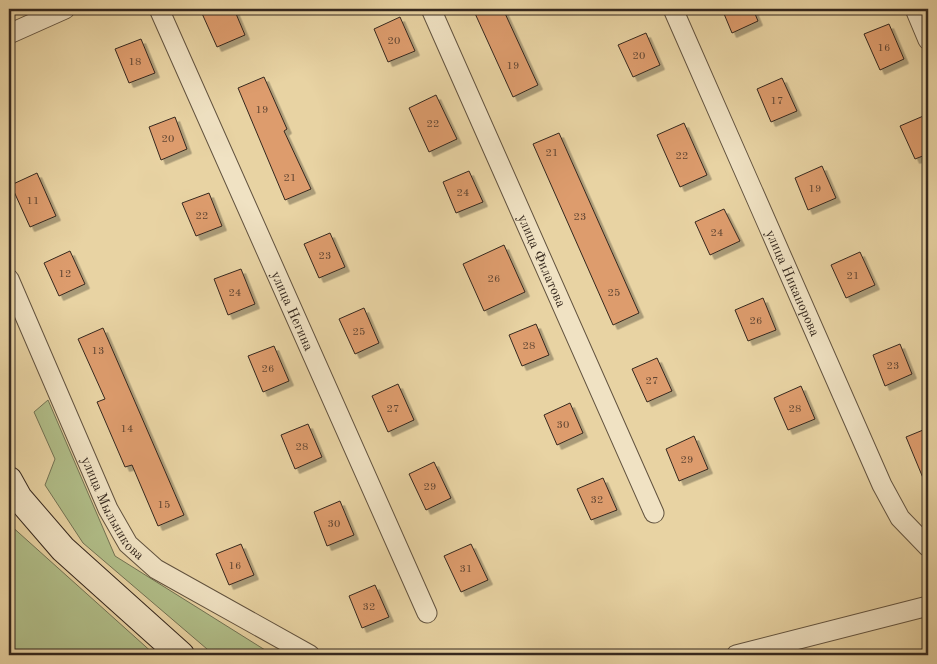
<svg xmlns="http://www.w3.org/2000/svg" width="937" height="664" font-family="'Old Standard TT',serif">
  <defs>
    <filter id="shadow"><feDropShadow dx="4.5" dy="4.5" stdDeviation="0" flood-color="#0004"/></filter>
  </defs>
  <rect width="100%" height="100%" fill="#e8d3a3"/>
  <filter id="stains"><feTurbulence type="fractalNoise" baseFrequency=".004" numOctaves="4"/><feColorMatrix values="0 0 0 0 .2 0 0 0 0 .09 0 0 0 0 .02 0 0 0 .5 -.17"/></filter>
  <radialGradient id="worn" r=".72"><stop offset=".6" stop-color="#630" stop-opacity="0"/><stop offset="1" stop-color="#630" stop-opacity=".3"/></radialGradient>
  <!-- green -->
  <g fill="#b1be89" stroke="#737354">
    <polygon points="48,400 115,556 273,655 214,655 83,543 45,485 55,459 34,412"/>
    <polygon points="9,524 155,655 9,655"/>
  </g>
  <!-- building -->
  <g fill="#dd9c6d" stroke="#35281e" filter="url(#shadow)">
    <polygon points="200,9 234,9 245,35 217,47"/>
    <polygon points="473,9 503,9 538,85 513,97"/>
    <polygon points="722,9 753,9 758,21 732,33"/>
    <polygon points="400,17 415,51 388,62 374,29"/>
    <polygon points="889,24 904,59 880,70 864,34"/>
    <polygon points="646,33 660,65 633,77 618,45"/>
    <polygon points="141,39 155,73 129,83 115,49"/>
    <polygon points="264,77 287,129 284,131 311,189 285,200 238,88"/>
    <polygon points="782,78 797,111 771,122 757,89"/>
    <polygon points="436,95 457,139 429,152 409,108"/>
    <polygon points="928,114 928,154 915,159 900,126"/>
    <polygon points="175,117 187,149 161,160 149,127"/>
    <polygon points="684,123 707,175 680,187 657,135"/>
    <polygon points="559,133 639,313 613,325 533,144"/>
    <polygon points="822,166 836,198 808,210 795,178"/>
    <polygon points="469,171 483,202 456,213 443,182"/>
    <polygon points="37,173 56,216 30,227 11,185"/>
    <polygon points="209,193 222,226 196,236 182,203"/>
    <polygon points="724,209 740,241 710,255 695,222"/>
    <polygon points="330,233 345,267 319,278 304,244"/>
    <polygon points="504,245 525,292 484,311 463,264"/>
    <polygon points="70,251 85,284 59,296 44,263"/>
    <polygon points="860,252 875,285 846,298 831,265"/>
    <polygon points="241,269 255,304 228,315 214,279"/>
    <polygon points="763,298 776,330 748,341 735,310"/>
    <polygon points="364,308 379,343 355,354 339,319"/>
    <polygon points="536,324 549,355 522,366 509,335"/>
    <polygon points="103,328 184,515 158,526 132,465 125,467 97,402 105,399 78,339"/>
    <polygon points="900,344 912,374 885,386 873,355"/>
    <polygon points="274,346 289,381 263,392 248,356"/>
    <polygon points="657,358 672,391 647,402 632,369"/>
    <polygon points="398,384 414,420 388,432 372,396"/>
    <polygon points="801,386 815,419 788,430 774,398"/>
    <polygon points="570,403 583,433 557,445 544,415"/>
    <polygon points="308,424 322,457 295,469 281,435"/>
    <polygon points="928,428 928,490 906,437"/>
    <polygon points="694,436 708,469 679,481 666,449"/>
    <polygon points="434,462 451,498 426,510 409,474"/>
    <polygon points="603,478 617,510 591,520 577,489"/>
    <polygon points="340,501 354,535 327,546 314,512"/>
    <polygon points="241,544 254,575 229,585 216,554"/>
    <polygon points="471,544 488,580 461,592 444,556"/>
    <polygon points="375,585 389,617 362,628 349,596"/>
  </g>
  <g fill="none" stroke-linecap="round" stroke-linejoin="round">
    <!-- street casing -->
    <g stroke="#62533f" stroke-width="21">
      <g id="street">
        <path id="s1" d="M159,9L427,613"/>
        <path id="s2" d="M431,9L654,513"/>
        <path id="s3" d="M673,9L882,485L900,518L928,547"/>
        <polyline points="915,9 928,40"/>
        <polyline points="9,34 65,9"/>
        <path id="s4" d="M9,279L108,509L128,544L156,569L310,655"/>
        <polyline points="736,655 928,606"/>
      </g>
    </g>
    <!-- secondary casing -->
    <g stroke="#35281e" stroke-width="28">
      <polyline id="secondary" points="9,480 19,498 63,549 181,655"/>
    </g>
    <!-- street -->
    <use href="#street" stroke="#f0e2c3" stroke-width="19"/>
    <!-- secondary -->
    <use href="#secondary" stroke="#f0e2c3" stroke-width="26"/>
  </g>
  <g text-anchor="middle" stroke-width="4.5" stroke-linejoin="round" paint-order="stroke">
    <!-- number labels -->
    <g font-size="11" fill="#5f4532">
      <text x="394" y="44">20</text>
      <text x="884" y="51">16</text>
      <text x="639" y="59">20</text>
      <text x="135" y="65">18</text>
      <text x="513" y="69">19</text>
      <text x="777" y="104">17</text>
      <text x="262" y="113">19</text>
      <text x="433" y="127">22</text>
      <text x="168" y="142">20</text>
      <text x="552" y="156">21</text>
      <text x="682" y="159">22</text>
      <text x="290" y="181">21</text>
      <text x="815" y="192">19</text>
      <text x="463" y="196">24</text>
      <text x="33" y="204">11</text>
      <text x="202" y="219">22</text>
      <text x="580" y="220">23</text>
      <text x="717" y="236">24</text>
      <text x="325" y="259">23</text>
      <text x="65" y="277">12</text>
      <text x="853" y="279">21</text>
      <text x="494" y="282">26</text>
      <text x="235" y="296">24</text>
      <text x="614" y="296">25</text>
      <text x="756" y="324">26</text>
      <text x="359" y="335">25</text>
      <text x="529" y="349">28</text>
      <text x="98" y="354">13</text>
      <text x="893" y="369">23</text>
      <text x="268" y="372">26</text>
      <text x="652" y="384">27</text>
      <text x="393" y="412">27</text>
      <text x="795" y="412">28</text>
      <text x="563" y="428">30</text>
      <text x="127" y="432">14</text>
      <text x="302" y="450">28</text>
      <text x="687" y="463">29</text>
      <text x="430" y="490">29</text>
      <text x="597" y="503">32</text>
      <text x="164" y="508">15</text>
      <text x="334" y="527">30</text>
      <text x="235" y="569">16</text>
      <text x="466" y="572">31</text>
      <text x="369" y="610">32</text>
    </g>
    <!-- street labels -->
    <g font-size="14" fill="#35281e" stroke="#f0e2c3">
      <text dy="5" stroke="none"><textPath href="#s2" startOffset="275">улица Филатова</textPath></text>
      <text dy="5" stroke="none"><textPath href="#s3" startOffset="299">улица Никанорова</textPath></text>
      <text dy="5" stroke="none"><textPath href="#s1" startOffset="330">улица Негина</textPath></text>
      <text dy="5" stroke="none"><textPath href="#s4" startOffset="252">улица Мыльникова</textPath></text>
    </g>
  </g>
  <!-- margin -->
  <rect width="937" height="664" fill="none" stroke="#e8d3a3" stroke-width="30"/>
  <rect x="10" y="10" width="917" height="644" fill="none" stroke="#35281e" stroke-width="2.5"/>
  <rect x="15" y="15" width="907" height="634" fill="none" stroke="#35281e"/>
  <rect width="100%" height="100%" filter="url(#stains)"/>
  <rect width="100%" height="100%" fill="url(#worn)"/>
</svg>
